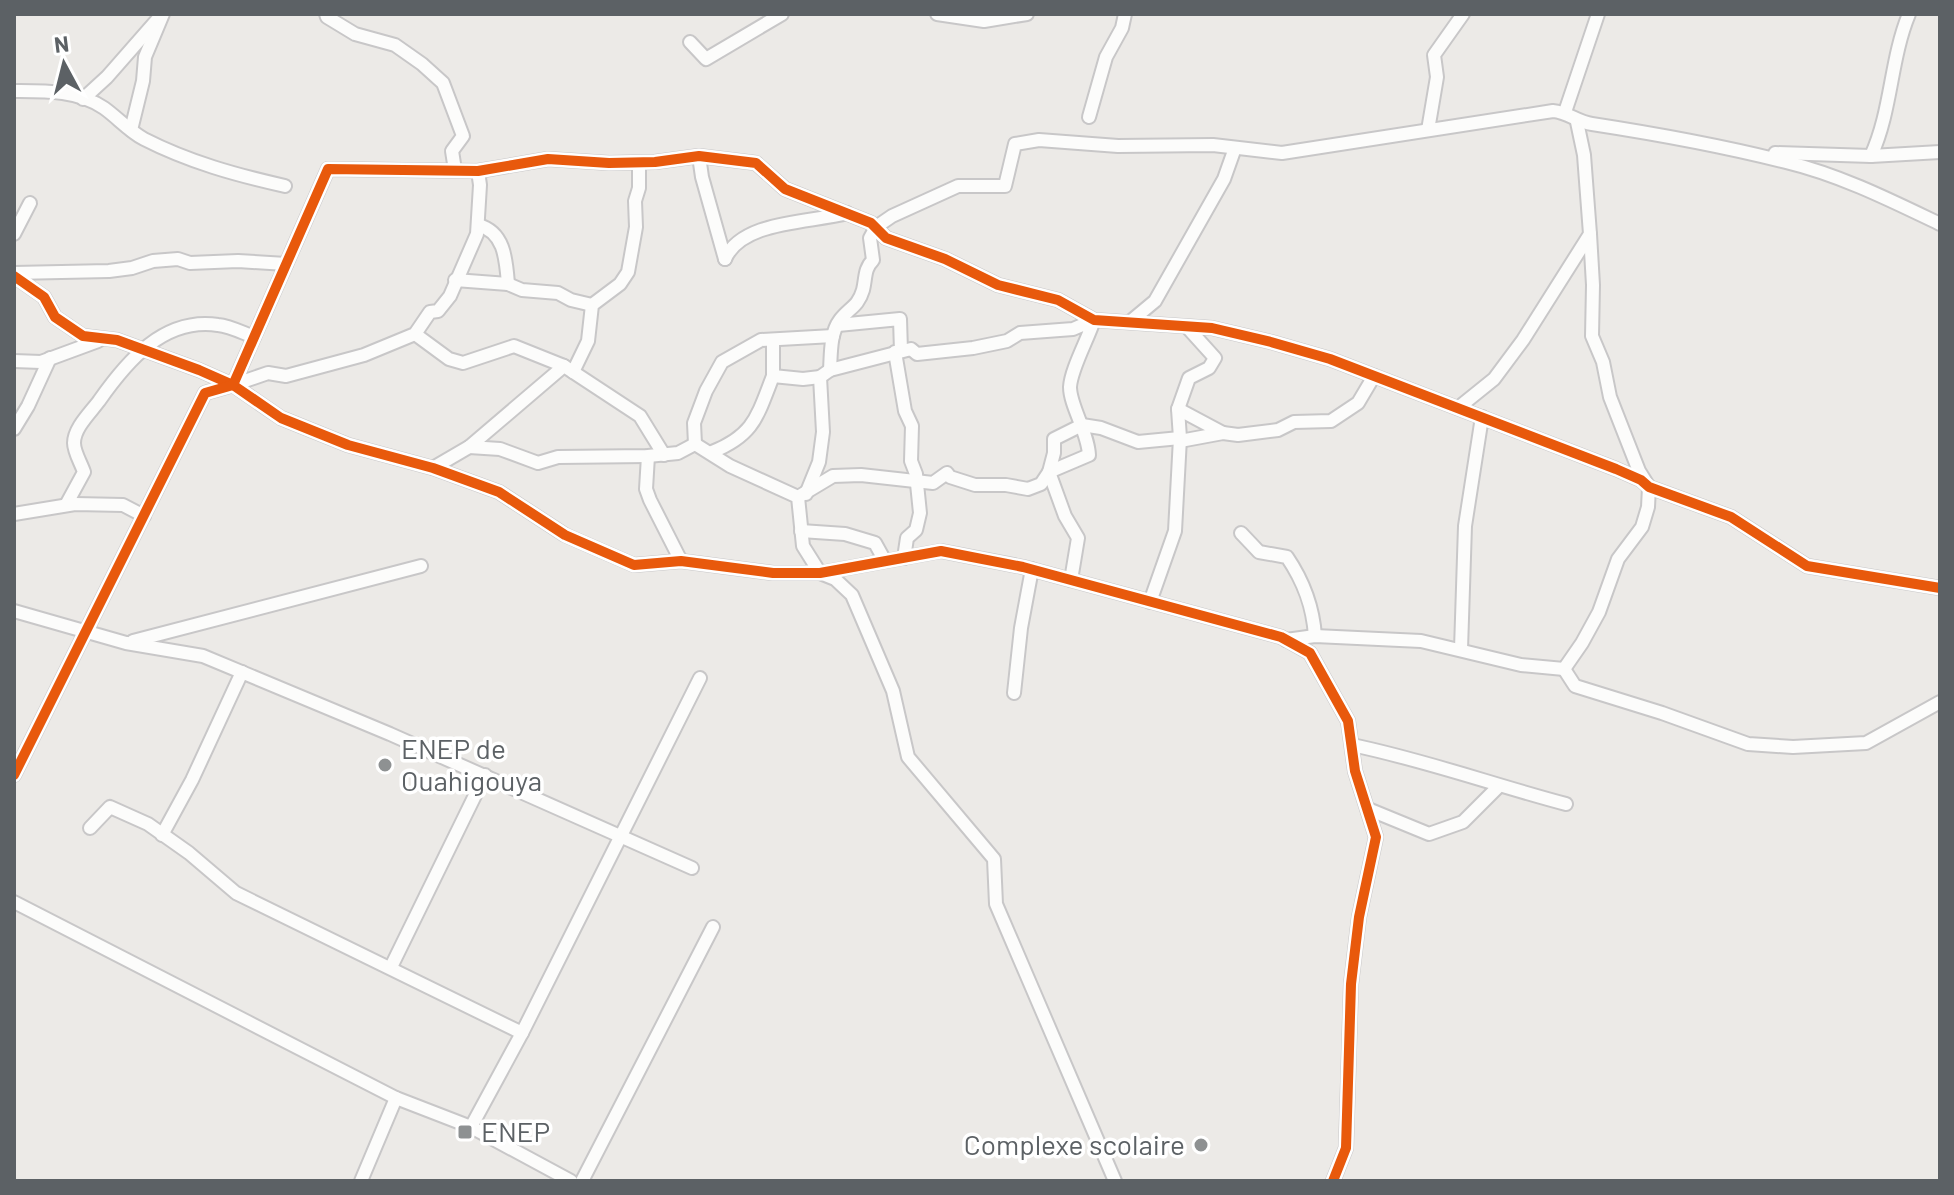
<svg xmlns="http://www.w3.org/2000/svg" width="1954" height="1195" font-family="Barlow,sans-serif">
  <rect width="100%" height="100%" fill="#eceae7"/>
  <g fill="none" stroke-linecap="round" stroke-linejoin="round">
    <!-- minor casing -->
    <g stroke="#c8c7c8" stroke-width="16">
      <g id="minor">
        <polyline points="326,14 327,17 355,34 395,45 422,64 443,83 463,136 452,151 455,170"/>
        <polyline points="937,14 984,21 1027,14"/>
        <polyline points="690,42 706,59 782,14"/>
        <path d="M14,91C44,91 78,90 104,108C118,118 129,131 144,139C189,162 236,175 285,186"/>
        <polyline points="83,99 107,77 157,20"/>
        <polyline points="1565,112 1598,14"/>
        <polyline points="1089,117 1106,57 1122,28 1125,14"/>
        <polyline points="131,130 143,81 145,57 163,14"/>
        <polyline points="1428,130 1437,77 1434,55 1463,14"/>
        <polyline points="1775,153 1871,156 1940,152"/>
        <polyline points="699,156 702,177 725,259"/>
        <path d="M1871,156C1892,110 1890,60 1909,14"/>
        <path d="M478,225C505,232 506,260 508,284"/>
        <polyline points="14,234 30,203"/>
        <path d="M725,259C742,220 811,223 847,213"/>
        <polyline points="14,273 109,271 132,268 153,261 178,259 190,263 238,261 286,264"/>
        <polyline points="14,276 44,297 55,317 83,336 117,340 199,370 233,385 281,418 348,445 433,468 499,492 565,535 634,565 681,561 773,573 820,573 941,551 1023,567 1281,637 1310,653 1348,721 1355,771 1376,837 1359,917 1351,984 1346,1148 1333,1181"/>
        <polyline points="455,280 508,284 522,290 558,293 571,300 592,305"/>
        <polyline points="1131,321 1155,301 1224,179 1235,148"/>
        <polyline points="838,325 900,319 901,351"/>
        <polyline points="415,334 449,359 463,363 514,346 564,366"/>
        <polyline points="895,352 905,411 912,426 911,461 916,474 920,513 916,530 907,538 904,558"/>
        <polyline points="14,361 41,362 98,341"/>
        <path d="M830,370C831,354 830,333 840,320C849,308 858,307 863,290C866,278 864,269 873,260L870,238L876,227L892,216L958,186H1005L1015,144L1039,140L1118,146L1213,145L1282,153L1553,111C1568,112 1577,122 1592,124C1657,134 1723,146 1786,162C1840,175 1890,200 1940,224"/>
        <polyline points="573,372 588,341 592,305 620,284 628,272 636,227 635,201 639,188 639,163"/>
        <polyline points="773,376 773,341"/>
        <polyline points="233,385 268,373 286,376 364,355 415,334 430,312 438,311 450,296 477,234 480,185 478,171"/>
        <polyline points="1458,408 1494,379 1523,340 1590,234 1584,155 1577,122"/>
        <polyline points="1178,409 1223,433"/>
        <polyline points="14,429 28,406 50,358"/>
        <polyline points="1180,441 1223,433 1238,435 1278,430 1294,422 1331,421 1358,403 1374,376"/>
        <polyline points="695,444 730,466 798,497 803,546 820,573 835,579 852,595 893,691 908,757 994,859 996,904 1115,1181"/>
        <polyline points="695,444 694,423 706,391 722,362 761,340 833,336"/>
        <polyline points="469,447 500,449 538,463 558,457 648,456 678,453 695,444"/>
        <path d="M712,452C754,435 757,417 773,376L803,379L820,377L830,370L911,349L917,354L973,348L1007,341L1020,333L1073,329L1094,320C1088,339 1071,369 1070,387C1070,406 1088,432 1089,455L1049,472L1041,484L1028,489L1006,485H975L950,477L947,473L933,483L861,475L833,476L798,497"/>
        <polyline points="648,456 646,489 650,500 681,561"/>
        <polyline points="433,468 469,447 564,366 640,416 664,455"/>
        <polyline points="806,494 819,462 823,432 820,377"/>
        <path d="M66,505L84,472C81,463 74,452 74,443C74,428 90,413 99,401C127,361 164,317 218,325C230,326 243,333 254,337"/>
        <polyline points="14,514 75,504 123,505 144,516"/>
        <polyline points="801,531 845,534 875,543 885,561"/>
        <path d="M1241,533L1259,552L1287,557C1304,582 1313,606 1315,636"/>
        <polyline points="1071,580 1078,538 1065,516 1049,472 1054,453 1054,439 1082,425 1101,428 1138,442 1180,438"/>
        <polyline points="1150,602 1175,531 1180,438 1178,409 1189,378 1209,368 1215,358 1187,327"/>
        <polyline points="14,611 126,643 203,656 390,734 692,868"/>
        <polyline points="1286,640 1315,636 1421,641 1521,665 1564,669 1582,643 1599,612 1618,559 1642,527 1648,507 1649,487 1639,471 1610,397 1603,362 1592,336 1593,285 1590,234"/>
        <polyline points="133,641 421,566"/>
        <polyline points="1461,649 1465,526 1482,417"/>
        <polyline points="1564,669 1575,686 1662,713 1748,744 1793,747 1866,743 1940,702"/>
        <polyline points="1014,693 1021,628 1032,569"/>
        <path d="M1352,745C1425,760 1494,785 1566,804"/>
        <polyline points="14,775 205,393 233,385 328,169 478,171 548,159 609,163 655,162 699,156 756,163 785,189 871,223 886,238 945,259 998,285 1058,300 1094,320 1212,328 1271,342 1330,359 1616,469 1641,480 1649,487 1731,517 1807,566 1940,588"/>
        <polyline points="1368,809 1429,834 1463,822 1499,786"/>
        <polyline points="90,828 110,807 148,824 189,853 236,893 522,1033"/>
        <polyline points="162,835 192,780 242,672"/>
        <polyline points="14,902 396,1098 471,1127 571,1181"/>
        <polyline points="391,967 485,775"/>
        <polyline points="471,1127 522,1033 700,678"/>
        <polyline points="361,1181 396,1098"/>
        <polyline points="582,1181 713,927"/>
      </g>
    </g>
    <!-- minor -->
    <use href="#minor" stroke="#fcfcfb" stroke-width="12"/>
    <!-- cycleway casing -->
    <g stroke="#fff" stroke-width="15">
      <g id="cycleway">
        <polyline points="14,276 44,297 55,317 83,336 117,340 199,370 233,385 281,418 348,445 433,468 499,492 565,535 634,565 681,561 773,573 820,573 941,551 1023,567 1281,637 1310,653 1348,721 1355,771 1376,837 1359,917 1351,984 1346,1148 1333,1181"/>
        <polyline points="14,775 205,393 233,385 328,169 478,171 548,159 609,163 655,162 699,156 756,163 785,189 871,223 886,238 945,259 998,285 1058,300 1094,320 1212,328 1271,342 1330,359 1616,469 1641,480 1649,487 1731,517 1807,566 1940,588"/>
      </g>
    </g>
    <!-- cycleway -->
    <use href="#cycleway" stroke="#e8590c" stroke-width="10"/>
  </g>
  <!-- markers -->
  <g fill="#8e9192" stroke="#fff" stroke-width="3">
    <circle cx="385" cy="765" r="8"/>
    <rect x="457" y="1124" width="16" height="16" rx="4"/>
    <circle cx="1201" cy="1145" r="8"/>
  </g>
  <g text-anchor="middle" stroke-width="7" stroke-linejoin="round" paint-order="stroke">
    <!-- poi labels -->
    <g font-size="28" fill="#5c6165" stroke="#fff" text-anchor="start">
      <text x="401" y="759">ENEP de<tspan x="401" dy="32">Ouahigouya</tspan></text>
      <text x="481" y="1142">ENEP</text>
      <text x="1185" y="1155" text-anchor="end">Complexe scolaire</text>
    </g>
  </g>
  <!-- border -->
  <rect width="1954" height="1195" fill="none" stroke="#5c6165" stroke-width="32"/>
  <!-- north arrow -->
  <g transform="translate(64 64) rotate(353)" stroke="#ffffff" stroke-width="6" paint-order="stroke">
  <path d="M0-6L14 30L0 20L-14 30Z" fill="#5c6165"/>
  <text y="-12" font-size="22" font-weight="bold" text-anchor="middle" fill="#5c6165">N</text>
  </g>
</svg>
